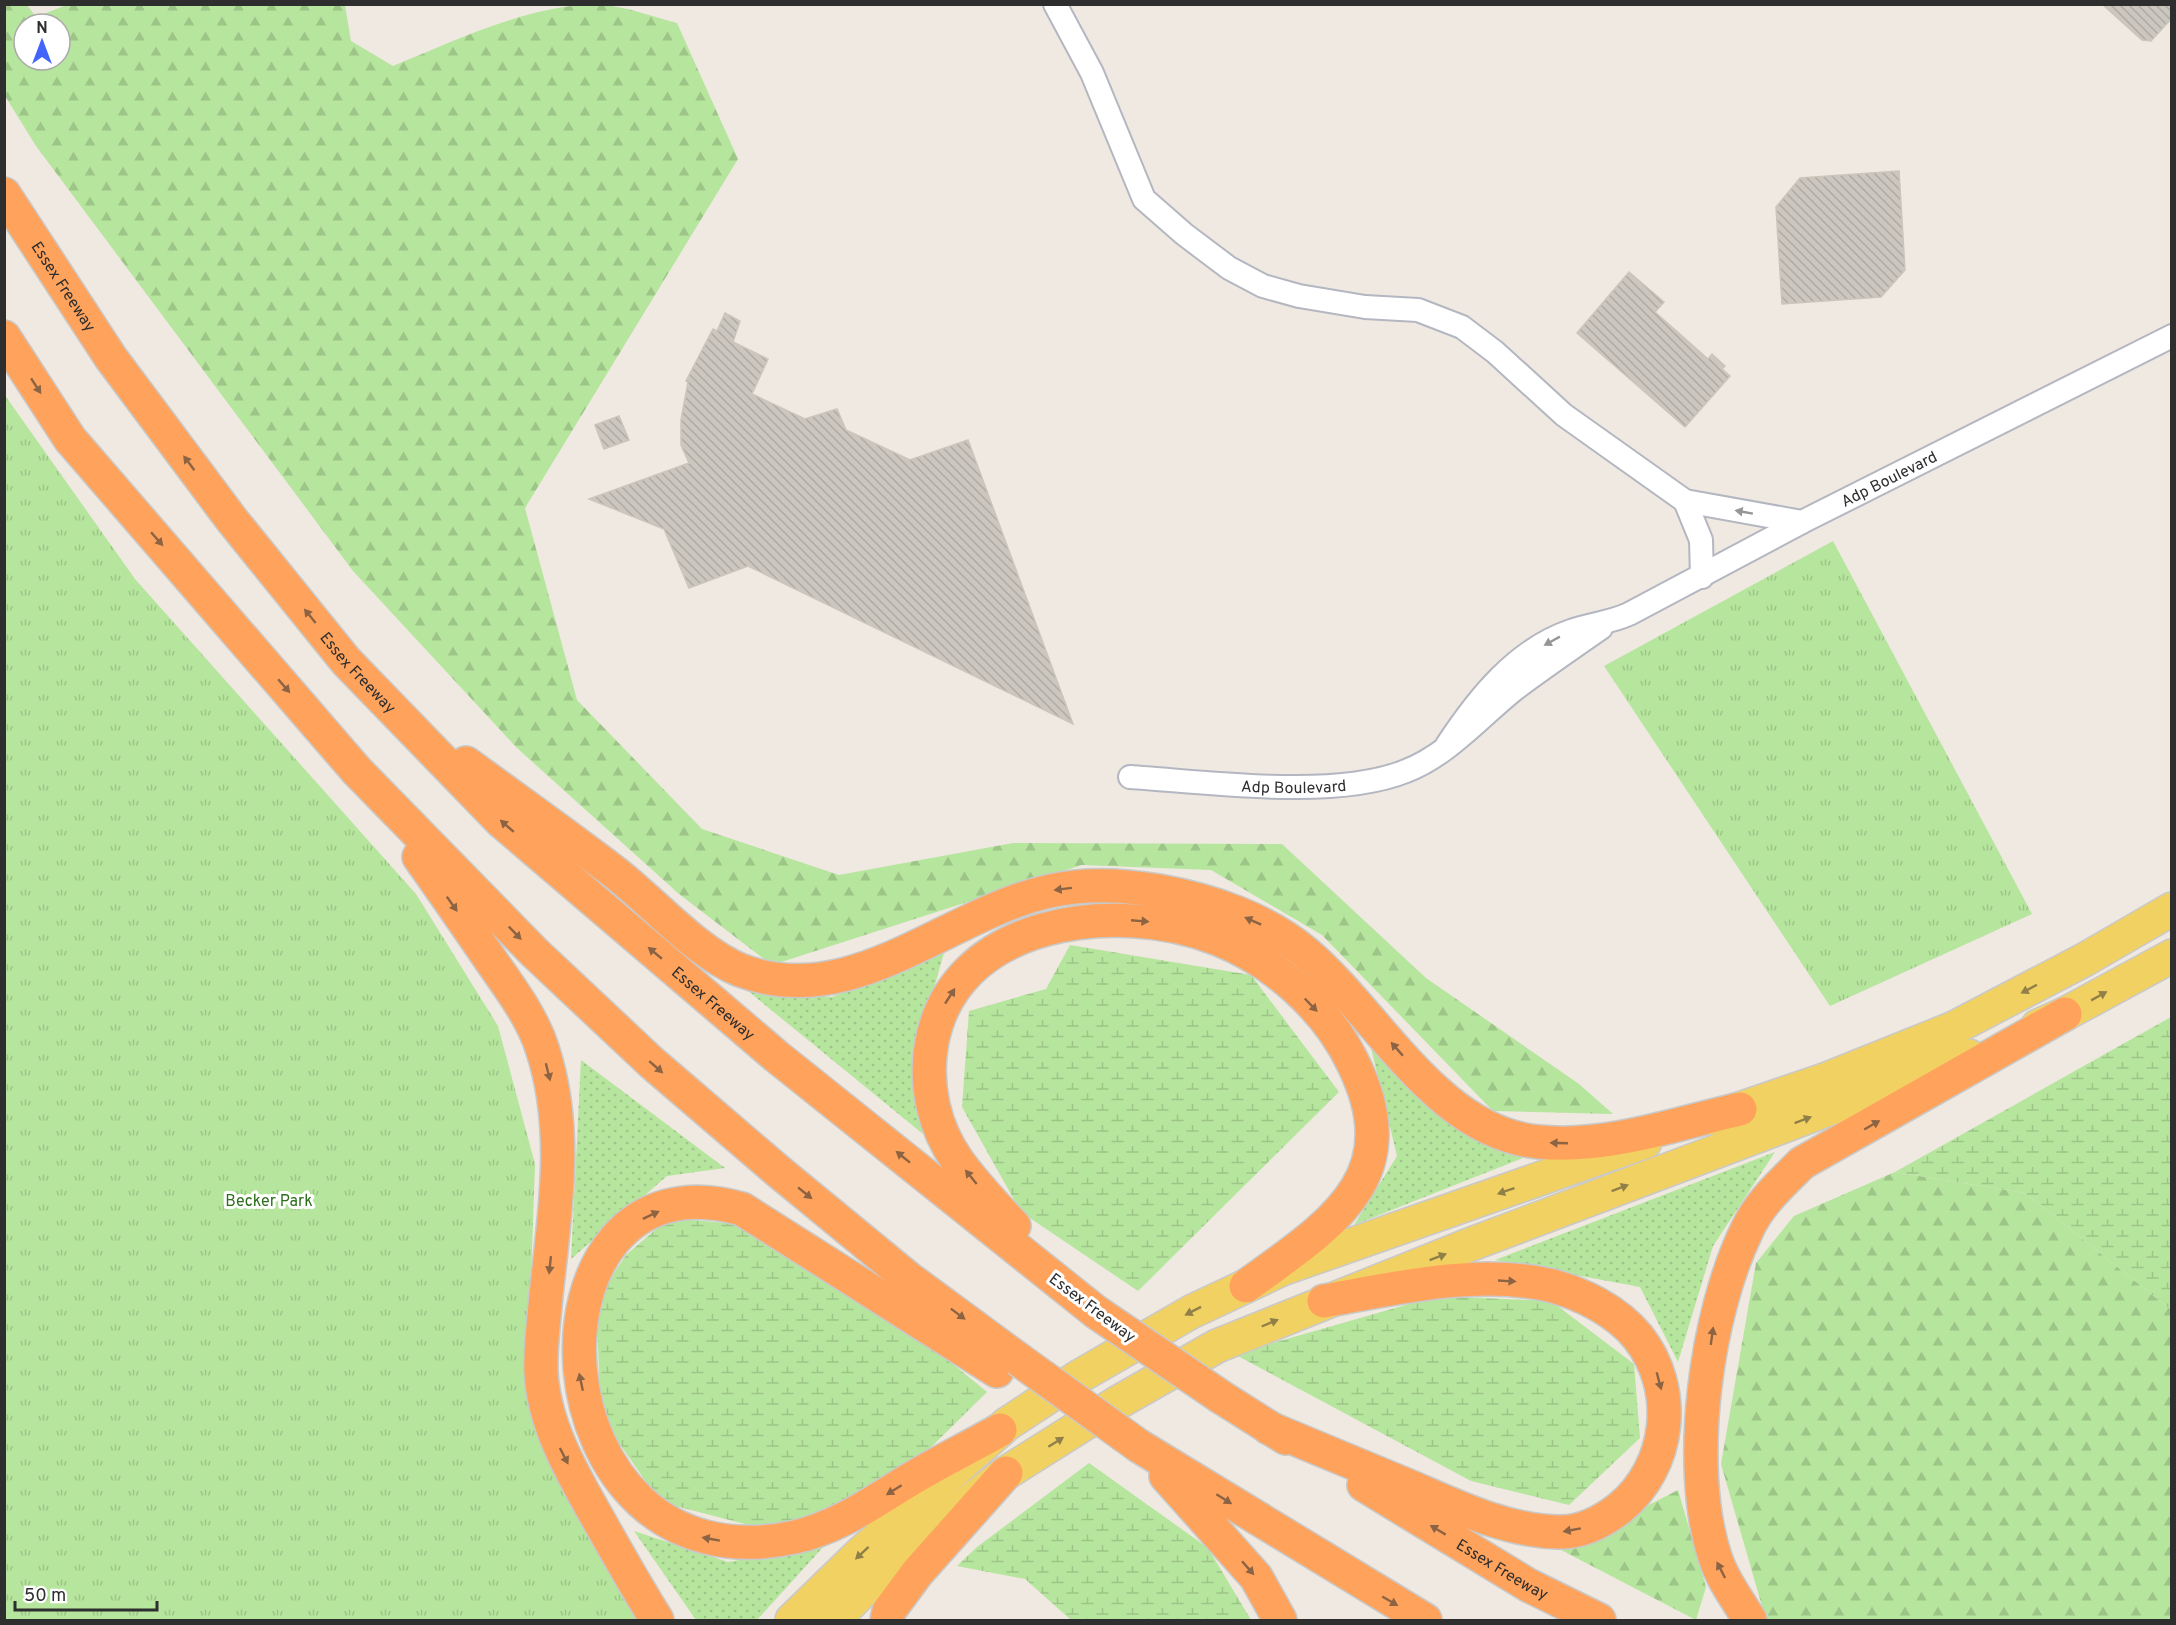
<svg xmlns="http://www.w3.org/2000/svg" width="2176" height="1625" font-family="Overpass,sans-serif">
  <defs>
    <pattern id="grass-dots" width="8" height="8" patternUnits="userSpaceOnUse" patternTransform="scale(1.5)"><rect width="8" height="8" fill="#b6e59e"/><path d="M2 2h.1M6 6h.1" fill="none" stroke="#9dc588" stroke-width="1.8" stroke-linecap="round"/></pattern>
    <pattern id="forest-firs" width="22" height="20" patternUnits="userSpaceOnUse" patternTransform="scale(1.5)"><rect width="22" height="20" fill="#b6e59e"/><path d="M5 1l3.5 6h-7zM16 11l3.5 6h-7z" fill="#9dc588"/></pattern>
    <pattern id="wetland-marsh" width="20" height="14" patternUnits="userSpaceOnUse" patternTransform="scale(1.5)"><rect width="20" height="14" fill="#b6e59e"/><path d="M1 5h8M5 5V1M11 12h8M15 12V8" fill="none" stroke="#9dc588"/></pattern>
    <pattern id="park-tufts" width="24" height="20" patternUnits="userSpaceOnUse" patternTransform="scale(1.5)"><rect width="24" height="20" fill="#b6e59e"/><path d="M3 7l-1-3M5 7V3M7 7l1-3M15 17l-1-3M17 17v-4M19 17l1-3" fill="none" stroke="#9dc588"/></pattern>
    <pattern id="building-back-hatch" width="6" height="6" patternUnits="userSpaceOnUse" patternTransform="scale(1.5)"><rect width="6" height="6" fill="#cbc7bf"/><path d="M-1 5l2 2M0 0l6 6M5-1l2 2" fill="none" stroke="#afaba4"/></pattern>
  </defs>
  <rect width="100%" height="100%" fill="#efe9e1"/>
  <!-- grass -->
  <g fill="url(#grass-dots)">
    <polygon points="945,949 912,1067 923,1134 748,991 832,997"/>
    <polygon points="1370,1044 1446,1121 1523,1158 1354,1225 1397,1156"/>
    <polygon points="581,1060 725,1168 667,1176 571,1259"/>
    <polygon points="1775,1152 1713,1246 1678,1362 1640,1287 1495,1260"/>
    <polygon points="634,1531 728,1562 825,1545 757,1620 696,1620"/>
  </g>
  <!-- forest -->
  <g fill="url(#forest-firs)" fill-rule="evenodd">
    <path d="M69,4L345,5L351,41L393,66C452,42 537,1 601,5C626,6 653,17 677,23L738,159L525,508L577,700L702,829L839,875L1013,843L1282,844L1426,978L1579,1084L1613,1114L1493,1111L1322,935L1211,870L1082,865L772,965L679,894L517,748L353,571L36,146L5,96V5H27L36,17ZM24,24H60V60H24Z"/>
    <polygon points="1895,1172 2025,1193 2171,1310 2171,1620 1766,1620 1721,1464 1756,1263 1794,1216"/>
    <polygon points="1678,1490 1706,1587 1696,1620 1561,1550"/>
  </g>
  <!-- wetland -->
  <g fill="url(#wetland-marsh)">
    <polygon points="1070,945 1251,975 1339,1092 1138,1291 1021,1212 962,1107 969,1011 1046,989"/>
    <polygon points="2171,1017 2171,1310 2025,1193 1895,1172"/>
    <polygon points="669,1218 737,1224 898,1319 987,1392 915,1463 816,1519 772,1531 660,1502 601,1417 596,1300 626,1255"/>
    <polygon points="1437,1296 1551,1301 1634,1364 1640,1438 1569,1505 1471,1481 1234,1354"/>
    <polygon points="1089,1463 1208,1548 1251,1620 1071,1620 1025,1579 957,1566 977,1547"/>
  </g>
  <!-- park -->
  <g fill="url(#park-tufts)">
    <polygon points="4,394 135,579 416,894 498,1026 535,1164 527,1394 555,1475 600,1558 641,1620 5,1620"/>
    <polygon points="1833,541 2032,914 1830,1006 1604,666"/>
  </g>
  <!-- building -->
  <g fill="url(#building-back-hatch)" stroke="#cbc5ba" stroke-width="1.5">
    <polygon points="2102,4 2172,4 2172,18 2151,41 2142,40"/>
    <polygon points="1899,171 1905,270 1881,297 1782,304 1776,207 1800,178"/>
    <polygon points="1629,272 1664,302 1655,312 1708,359 1712,354 1725,366 1722,369 1730,376 1685,427 1577,333"/>
    <polygon points="725,313 740,321 733,342 768,359 752,394 805,419 837,409 846,430 910,460 968,440 1073,724 748,566 689,588 664,529 589,499 689,463 681,445 681,420 688,382 686,381 713,329 717,331"/>
    <polygon points="619,416 629,440 604,449 595,425"/>
  </g>
  <g fill="none" stroke-linecap="round" stroke-linejoin="round">
    <!-- minor casing -->
    <g stroke="#b4b7c1" stroke-width="26">
      <g id="minor">
        <polyline points="1055,4 1092,73 1144,199 1184,234 1229,268 1263,286 1299,296 1365,307 1418,310 1462,327 1495,352 1564,415 1685,501 1802,522"/>
        <polyline points="1685,501 1701,540 1702,577"/>
        <path id="s1" d="M1447,745C1478,698 1516,650 1571,631C1590,624 1609,623 1629,614L1802,522L2172,336"/>
        <path id="s2" d="M1130,777C1207,782 1335,800 1406,771C1448,755 1481,716 1515,689C1543,668 1572,648 1601,628"/>
      </g>
    </g>
    <!-- primary casing -->
    <g stroke="#c9c9c9" stroke-width="36">
      <g id="primary">
        <polyline points="2038,1026 2065,1014 2172,956"/>
        <polyline points="1713,1118 1827,1079 1954,1028 2084,960 2172,909"/>
        <polyline points="792,1620 860,1554 1007,1424 1080,1376 1191,1312 1282,1269 1645,1142"/>
        <polyline points="834,1620 890,1563 1006,1473 1117,1403 1217,1346 1469,1245 1969,1056"/>
      </g>
    </g>
    <!-- motorway casing -->
    <g stroke="#c9c9c9" stroke-width="36">
      <g id="motorway">
        <path id="s3" d="M4,194L111,358L232,520L346,661L501,821L776,1056L1096,1312"/>
        <polyline points="4,337 70,439 357,771 534,952 651,1062 778,1171 908,1278 1018,1359"/>
        <path d="M466,763C515,799 565,834 613,871C651,900 697,953 740,970C853,1013 945,914 1050,891C1085,883 1124,885 1159,891C1210,900 1266,919 1306,953C1378,1014 1437,1133 1539,1142C1606,1149 1675,1124 1740,1109"/>
        <path d="M419,857C444,892 468,927 492,962C510,988 532,1017 542,1048C569,1129 555,1212 546,1295C544,1320 540,1346 541,1372C544,1428 575,1478 602,1526C620,1558 638,1590 657,1620"/>
        <path d="M1014,1226C994,1205 973,1183 957,1160C934,1127 925,1086 931,1047C951,918 1117,899 1218,939C1274,961 1326,1008 1352,1061C1411,1178 1330,1225 1246,1286"/>
        <path d="M997,1371L742,1209C509,1142 526,1596 795,1537C840,1527 877,1499 916,1476C943,1460 972,1446 1000,1430"/>
        <polyline points="1221,1397 1286,1438"/>
        <path d="M1269,1428C1316,1448 1364,1467 1411,1487C1457,1507 1507,1531 1558,1532C1580,1533 1602,1522 1620,1508C1671,1466 1679,1389 1638,1337C1617,1311 1581,1293 1549,1285C1476,1269 1397,1288 1324,1301"/>
        <polyline points="1139,1446 1425,1620"/>
        <polyline points="1166,1476 1256,1577 1280,1620"/>
        <path id="s4" d="M1364,1485L1528,1585L1599,1620"/>
        <polyline points="887,1620 889,1611 917,1573 1006,1473"/>
        <path d="M1750,1620C1738,1601 1722,1579 1715,1557C1685,1466 1706,1314 1747,1230C1759,1203 1782,1183 1802,1163L2065,1014"/>
      </g>
    </g>
    <!-- minor -->
    <use href="#minor" stroke="#fff" stroke-width="22"/>
    <!-- primary -->
    <use href="#primary" stroke="#f2d163" stroke-width="33"/>
    <!-- motorway -->
    <use href="#motorway" stroke="#ffa35c" stroke-width="33"/>
    <!-- motorway-bridge casing -->
    <g stroke="#c9c9c9" stroke-width="36" stroke-linecap="butt">
      <g id="motorway-bridge">
        <polyline points="1096,1312 1221,1397"/>
        <polyline points="1018,1359 1139,1446"/>
      </g>
    </g>
    <!-- motorway-bridge -->
    <use href="#motorway-bridge" stroke="#ffa35c" stroke-width="33"/>
  </g>
  <!-- one-way arrows -->
  <defs><path id="oneway-solid" d="M-6-.8H1V-3.2L6.5 0L1 3.2V.8H-6Z" transform="scale(1.5)"/></defs>
  <g fill="#8c6343">
    <use href="#oneway-solid" transform="translate(36 386) rotate(57)"/>
    <use href="#oneway-solid" transform="translate(189 463) rotate(-127)"/>
    <use href="#oneway-solid" transform="translate(157 539) rotate(49)"/>
    <use href="#oneway-solid" transform="translate(310 616) rotate(-129)"/>
    <use href="#oneway-solid" transform="translate(284 686) rotate(49)"/>
    <use href="#oneway-solid" transform="translate(507 826) rotate(-139)"/>
    <use href="#oneway-solid" transform="translate(1063 889) rotate(173)"/>
    <use href="#oneway-solid" transform="translate(452 904) rotate(55)"/>
    <use href="#oneway-solid" transform="translate(1140 921) rotate(5)"/>
    <use href="#oneway-solid" transform="translate(1253 921) rotate(-156)"/>
    <use href="#oneway-solid" transform="translate(515 933) rotate(46)"/>
    <use href="#oneway-solid" transform="translate(655 953) rotate(-140)"/>
    <use href="#oneway-solid" transform="translate(950 996) rotate(-57)"/>
    <use href="#oneway-solid" transform="translate(1311 1005) rotate(46)"/>
    <use href="#oneway-solid" transform="translate(1397 1049) rotate(-131)"/>
    <use href="#oneway-solid" transform="translate(656 1067) rotate(41)"/>
    <use href="#oneway-solid" transform="translate(548 1072) rotate(76)"/>
    <use href="#oneway-solid" transform="translate(1872 1125) rotate(-30)"/>
    <use href="#oneway-solid" transform="translate(1559 1143) rotate(-178)"/>
    <use href="#oneway-solid" transform="translate(903 1157) rotate(-141)"/>
    <use href="#oneway-solid" transform="translate(971 1177) rotate(-129)"/>
    <use href="#oneway-solid" transform="translate(805 1193) rotate(39)"/>
    <use href="#oneway-solid" transform="translate(651 1215) rotate(-25)"/>
    <use href="#oneway-solid" transform="translate(550 1265) rotate(96)"/>
    <use href="#oneway-solid" transform="translate(1507 1281) rotate(3)"/>
    <use href="#oneway-solid" transform="translate(958 1314) rotate(37)"/>
    <use href="#oneway-solid" transform="translate(1712 1336) rotate(-82)"/>
    <use href="#oneway-solid" transform="translate(1659 1381) rotate(75)"/>
    <use href="#oneway-solid" transform="translate(581 1382) rotate(-102)"/>
    <use href="#oneway-solid" transform="translate(564 1456) rotate(63)"/>
    <use href="#oneway-solid" transform="translate(894 1490) rotate(148)"/>
    <use href="#oneway-solid" transform="translate(1224 1499) rotate(32)"/>
    <use href="#oneway-solid" transform="translate(1438 1530) rotate(-149)"/>
    <use href="#oneway-solid" transform="translate(1572 1530) rotate(170)"/>
    <use href="#oneway-solid" transform="translate(711 1539) rotate(-170)"/>
    <use href="#oneway-solid" transform="translate(1248 1568) rotate(49)"/>
    <use href="#oneway-solid" transform="translate(1721 1570) rotate(-117)"/>
    <use href="#oneway-solid" transform="translate(1390 1601) rotate(30)"/>
  </g>
  <g fill="#969696">
    <use href="#oneway-solid" transform="translate(1744 512) rotate(-170)"/>
    <use href="#oneway-solid" transform="translate(1552 641) rotate(151)"/>
  </g>
  <g fill="#908048">
    <use href="#oneway-solid" transform="translate(2029 989) rotate(152)"/>
    <use href="#oneway-solid" transform="translate(2099 996) rotate(-29)"/>
    <use href="#oneway-solid" transform="translate(1803 1120) rotate(-21)"/>
    <use href="#oneway-solid" transform="translate(1620 1188) rotate(-21)"/>
    <use href="#oneway-solid" transform="translate(1506 1191) rotate(161)"/>
    <use href="#oneway-solid" transform="translate(1438 1257) rotate(-21)"/>
    <use href="#oneway-solid" transform="translate(1193 1311) rotate(153)"/>
    <use href="#oneway-solid" transform="translate(1270 1323) rotate(-23)"/>
    <use href="#oneway-solid" transform="translate(1056 1442) rotate(-32)"/>
    <use href="#oneway-solid" transform="translate(862 1553) rotate(137)"/>
  </g>
  <g text-anchor="middle" stroke-width="6" stroke-linejoin="round" paint-order="stroke">
    <!-- street labels -->
    <g font-size="16" fill="#2e2e2e" stroke="#fff">
      <text dy="6" stroke="none"><textPath href="#s3" startOffset="110">Essex Freeway</textPath></text>
      <text dy="6" stroke="none"><textPath href="#s1" startOffset="525">Adp Boulevard</textPath></text>
      <text dy="6" stroke="none"><textPath href="#s3" startOffset="596">Essex Freeway</textPath></text>
      <text dy="6" stroke="none"><textPath href="#s2" startOffset="164">Adp Boulevard</textPath></text>
      <text dy="6" stroke="none"><textPath href="#s3" startOffset="1082">Essex Freeway</textPath></text>
      <text transform="translate(1093 1307) rotate(37)" y="6">Essex Freeway</text>
      <text dy="6" stroke="none"><textPath href="#s4" startOffset="162">Essex Freeway</textPath></text>
    </g>
    <!-- park labels -->
    <g font-size="16" fill="#2c6e1b" stroke="#fff">
      <text x="269" y="1206">Becker Park</text>
    </g>
  </g>
  <!-- border -->
  <rect width="2176" height="1625" fill="none" stroke="#2e2e2e" stroke-width="12"/>
  <!-- north arrow -->
  <g transform="translate(42 42)"><circle r="28" fill="#ffffff" stroke="#ababab" stroke-width="1.5"/>
  <path d="M0-4.5L10 22L0 15L-10 22Z" fill="#4264fb"/>
  <text y="-9" font-size="16" font-weight="bold" text-anchor="middle" fill="#2e2e2e">N</text>
  </g>
  <!-- scale -->
  <path d="M15 1601v9h142v-9" fill="none" stroke="#2e2e2e" stroke-width="3"/>
  <text x="24" y="1601" font-size="18" fill="#2e2e2e" stroke="#ffffff" stroke-width="4.5" paint-order="stroke">50 m</text>
</svg>
